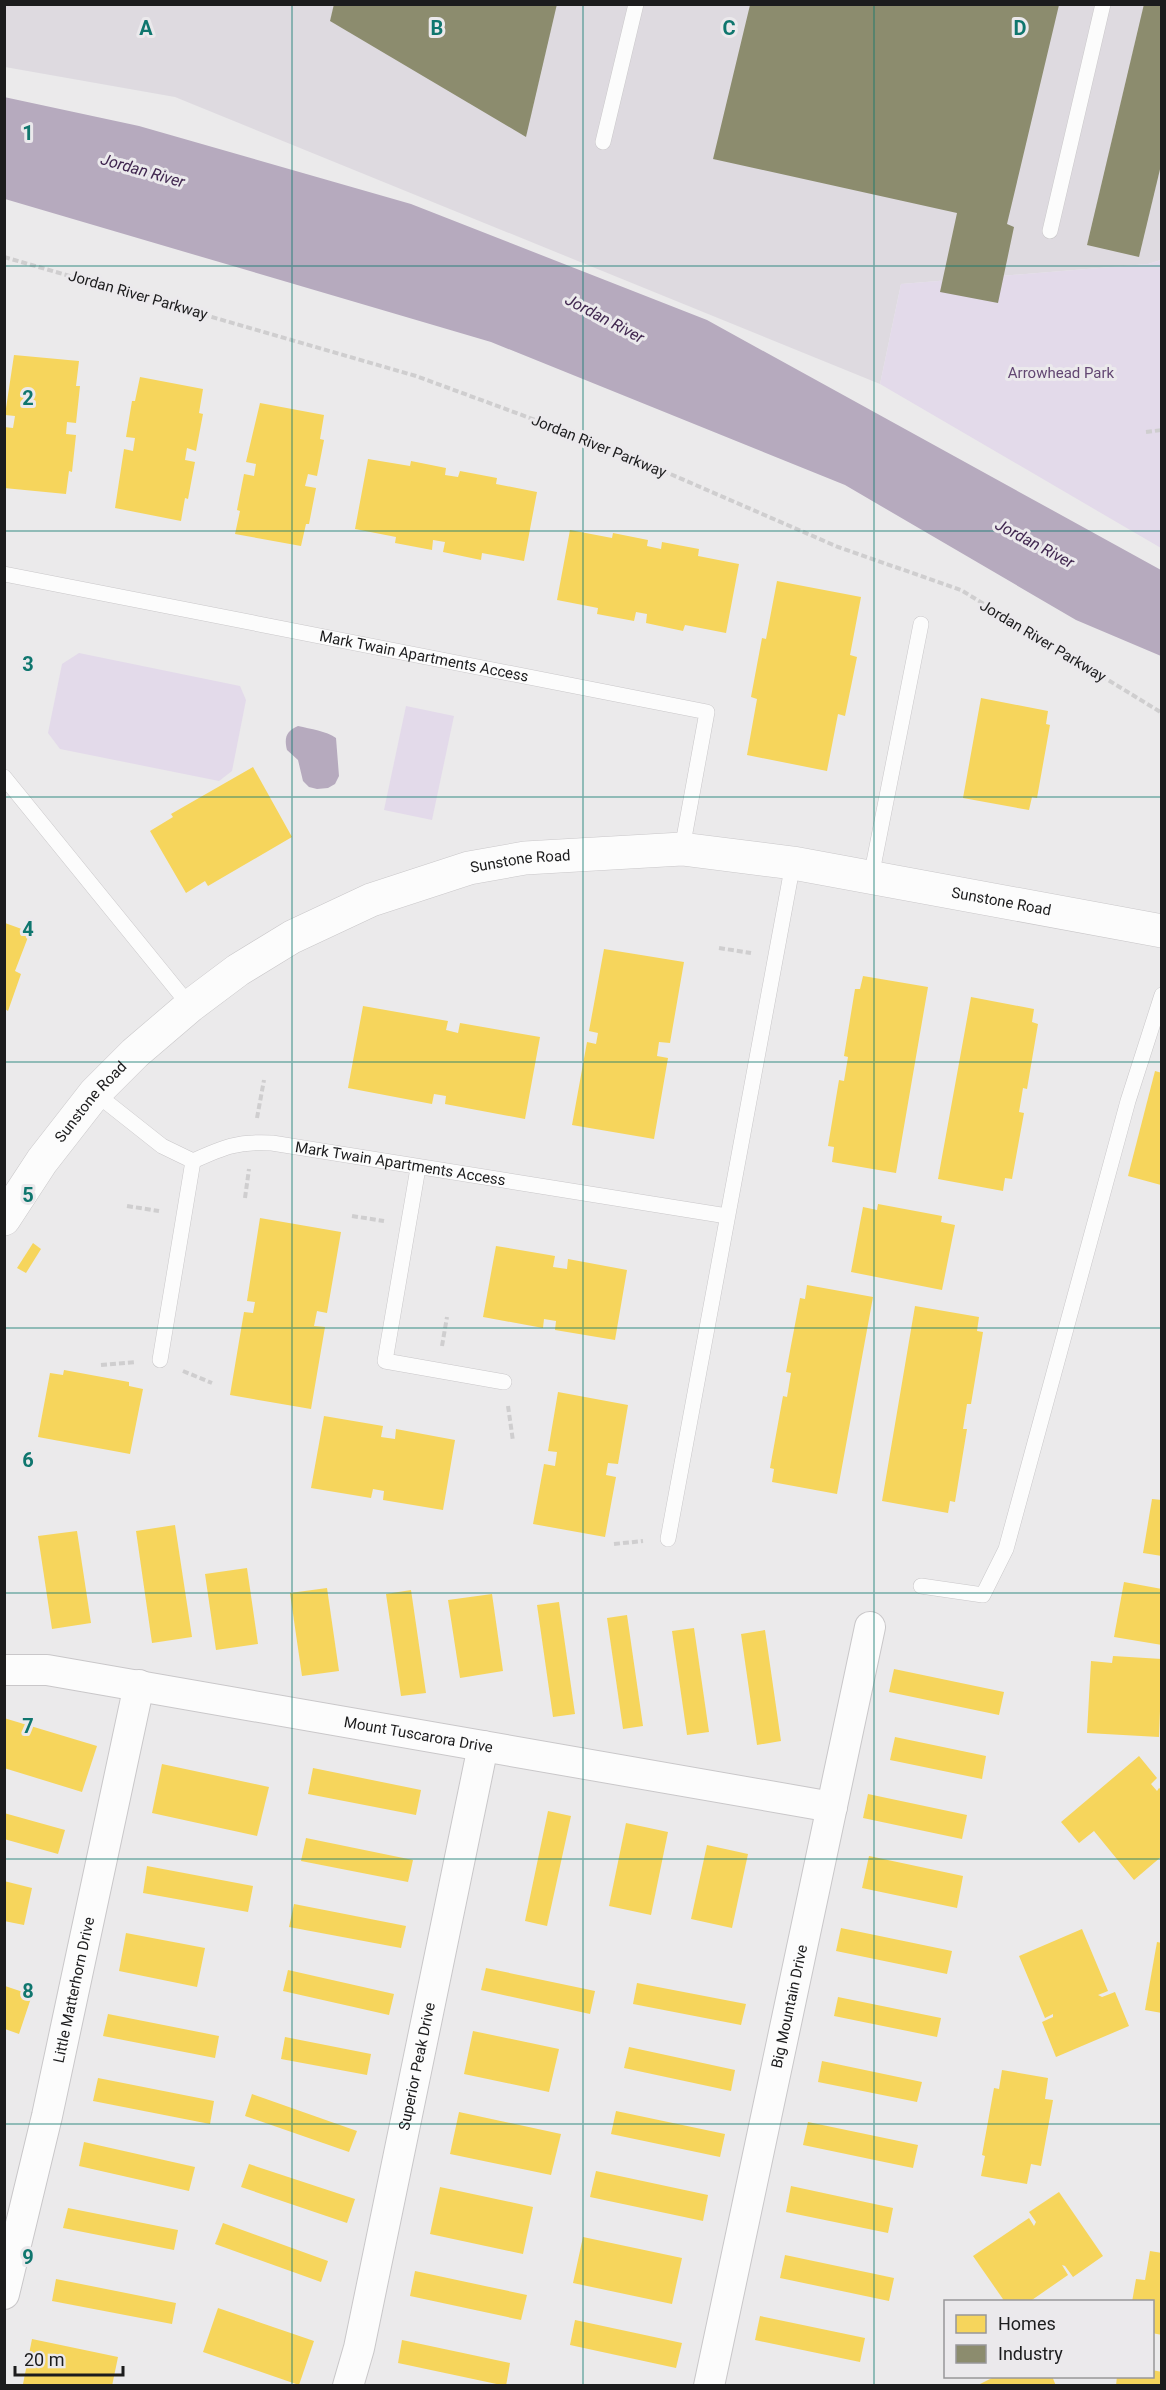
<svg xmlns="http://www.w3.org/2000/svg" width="1166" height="2390" font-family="Roboto,sans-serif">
  <rect width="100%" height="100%" fill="#ebeaeb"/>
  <!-- built -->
  <polygon fill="#dedae0" points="4,5 1161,5 1161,260 1148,264 901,284 880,384 175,97 5,67"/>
  <!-- green -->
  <g fill="#e3daea">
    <polygon points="1161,260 1161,548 880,384 901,284 1148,264"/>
    <polygon points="79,653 240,686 246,700 232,771 219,781 60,749 48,733 62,664"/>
    <polygon points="406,706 454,716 432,820 384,810"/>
  </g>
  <!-- water -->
  <g fill="#b6aabe">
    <polygon points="4,97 139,126 411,204 707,320 1161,570 1161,656 1076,620 845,485 491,342 5,199"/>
    <path d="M298,726C311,729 326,731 336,738L339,776L335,784L328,788L317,789L309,787L303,781L298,760L287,750C284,738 286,731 298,726Z"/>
  </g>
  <!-- homes -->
  <g fill="#f6d55c">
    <polygon points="14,355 79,361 76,386 80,386 76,423 67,422 66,434 76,435 72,472 69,471 66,494 4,488 4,427 13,428 15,416 5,415"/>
    <polygon points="140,377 203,389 199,413 203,414 196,451 187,448 185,460 195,462 188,499 185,498 181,521 115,508 124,449 133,451 135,438 126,437 132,401 135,401"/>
    <polygon points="260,403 324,415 320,439 324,440 317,476 308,474 305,486 316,488 309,524 306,524 301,546 235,534 240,511 237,510 244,474 254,476 256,464 246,462"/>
    <polygon points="368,459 410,466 411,461 446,468 445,475 458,477 460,471 497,478 496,484 537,492 524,561 482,553 481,560 443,552 445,542 433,540 432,550 395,543 396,537 355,529"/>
    <polygon points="570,530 612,538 613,533 648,540 647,546 661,549 662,542 699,549 698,556 739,564 726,633 685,625 683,631 646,623 647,614 636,612 634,621 597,614 598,608 557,600"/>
    <polygon points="777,581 861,597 850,655 857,657 845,716 838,714 827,771 747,755 757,699 751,697 762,638 766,639"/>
    <polygon points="981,698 1048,711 1046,724 1050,725 1037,798 1032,797 1029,810 963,798"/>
    <polygon points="253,767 292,837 208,886 205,881 186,893 150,831 173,817 171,814"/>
    <polygon points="5,923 30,932 15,971 21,974 8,1011 5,1009"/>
    <polygon points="604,949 684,962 670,1043 659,1042 657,1056 668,1058 654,1139 572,1125 587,1042 596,1044 598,1033 589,1031"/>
    <polygon points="863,976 928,987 896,1173 832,1162 834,1147 828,1146 839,1080 844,1081 848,1057 844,1056 855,989 860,989"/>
    <polygon points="971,997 1034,1009 1032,1022 1038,1024 1027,1089 1023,1088 1019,1112 1024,1113 1012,1179 1005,1178 1003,1191 938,1179"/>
    <polygon points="363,1006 448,1021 446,1030 458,1033 460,1023 540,1037 525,1119 445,1104 446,1096 434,1094 432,1104 348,1088"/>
    <polygon points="1155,1071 1162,1073 1161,1185 1128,1176"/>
    <polygon points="878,1204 942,1216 941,1222 955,1225 942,1290 851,1272 863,1207 877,1210"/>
    <polygon points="260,1218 341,1232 327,1313 317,1311 314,1326 325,1327 311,1409 230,1395 244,1312 253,1313 255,1302 247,1301"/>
    <polygon points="33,1243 41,1249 26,1273 17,1268"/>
    <polygon points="496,1246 555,1256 553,1267 567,1269 568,1259 627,1270 615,1340 555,1330 556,1321 544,1319 543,1328 483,1317"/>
    <polygon points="807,1285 873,1297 837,1494 772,1482 774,1469 770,1468 783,1396 787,1397 791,1373 786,1372 800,1298 805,1299"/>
    <polygon points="915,1306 979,1317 977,1331 983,1332 971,1404 967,1404 963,1429 967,1429 955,1502 950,1501 948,1513 882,1501"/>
    <polygon points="64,1370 129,1382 129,1386 143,1389 130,1454 38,1437 50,1373 63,1375"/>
    <polygon points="558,1392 628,1405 618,1464 608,1463 606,1475 616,1477 605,1537 533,1524 544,1464 555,1466 557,1452 548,1451"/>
    <polygon points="324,1416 383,1426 381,1437 395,1439 396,1429 455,1440 443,1510 383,1500 384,1491 373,1489 371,1498 311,1488"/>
    <polygon points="1152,1499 1162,1500 1162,1556 1143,1553"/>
    <polygon points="175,1525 192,1637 152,1643 136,1531"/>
    <polygon points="77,1531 91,1623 52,1629 38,1536"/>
    <polygon points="247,1568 258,1644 216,1650 205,1574"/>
    <polygon points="1124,1582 1162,1589 1162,1645 1114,1637"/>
    <polygon points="327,1588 339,1671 302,1676 290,1593"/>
    <polygon points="411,1590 426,1693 401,1696 386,1594"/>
    <polygon points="492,1594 503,1671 460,1678 448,1600"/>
    <polygon points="559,1602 575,1714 553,1717 537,1605"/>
    <polygon points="627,1615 643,1726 623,1729 607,1618"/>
    <polygon points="694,1628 709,1732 687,1735 672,1631"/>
    <polygon points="765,1630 781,1741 757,1745 741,1634"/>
    <polygon points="1113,1656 1162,1659 1159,1737 1087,1733 1091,1661 1112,1663"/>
    <polygon points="894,1669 1004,1692 999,1715 889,1692"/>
    <polygon points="4,1718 97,1746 82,1792 4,1768"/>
    <polygon points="895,1737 986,1756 982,1779 890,1760"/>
    <polygon points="1139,1756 1157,1778 1151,1784 1157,1791 1159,1788 1162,1790 1162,1856 1134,1880 1094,1831 1079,1843 1061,1822"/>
    <polygon points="162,1764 269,1787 257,1836 152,1813"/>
    <polygon points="313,1768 421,1790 416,1815 308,1794"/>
    <polygon points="868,1794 967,1815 962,1839 863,1818"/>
    <polygon points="548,1811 571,1816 547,1926 525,1921"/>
    <polygon points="4,1813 65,1830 58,1854 4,1839"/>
    <polygon points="626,1823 668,1832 651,1915 609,1906"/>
    <polygon points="306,1838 413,1860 408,1882 301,1861"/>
    <polygon points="707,1845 748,1854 732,1928 691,1919"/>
    <polygon points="869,1856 963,1876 957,1908 862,1888"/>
    <polygon points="147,1866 253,1886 248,1912 143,1893"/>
    <polygon points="4,1881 32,1888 24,1925 4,1921"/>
    <polygon points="294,1904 406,1926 401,1948 289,1927"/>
    <polygon points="841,1928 952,1951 947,1974 836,1951"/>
    <polygon points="1082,1929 1108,1991 1098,1995 1102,1997 1115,1992 1129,2026 1056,2057 1042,2022 1053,2017 1053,2014 1045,2018 1019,1956"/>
    <polygon points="126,1933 205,1948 197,1987 119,1971"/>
    <polygon points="1157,1942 1162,1943 1162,2013 1145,2010"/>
    <polygon points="486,1968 595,1991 590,2014 481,1990"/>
    <polygon points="288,1970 394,1994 389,2015 283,1991"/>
    <polygon points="637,1983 746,2004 741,2025 633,2004"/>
    <polygon points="5,1986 32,1995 19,2034 5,2029"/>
    <polygon points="838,1997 941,2018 937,2037 834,2016"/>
    <polygon points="108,2014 219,2036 215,2058 103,2036"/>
    <polygon points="473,2031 559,2049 549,2092 464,2074"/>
    <polygon points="285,2037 371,2054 367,2075 281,2059"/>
    <polygon points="629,2047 735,2070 731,2091 624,2068"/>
    <polygon points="822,2061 922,2082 917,2102 818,2082"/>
    <polygon points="1002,2070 1048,2078 1045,2099 1053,2100 1041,2166 1031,2164 1027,2184 981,2176 985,2156 982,2155 994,2088 999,2089"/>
    <polygon points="98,2078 214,2101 210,2124 93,2101"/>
    <polygon points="252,2094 357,2131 349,2152 245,2116"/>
    <polygon points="616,2111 725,2134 720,2157 611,2134"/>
    <polygon points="459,2112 561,2134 551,2175 450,2154"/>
    <polygon points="808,2122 918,2145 913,2168 803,2145"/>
    <polygon points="84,2142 195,2167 189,2191 79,2166"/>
    <polygon points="249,2164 355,2199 347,2223 241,2187"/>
    <polygon points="596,2171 708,2195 703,2221 590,2197"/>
    <polygon points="791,2186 893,2208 888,2233 786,2212"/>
    <polygon points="440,2187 533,2207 523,2254 430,2234"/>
    <polygon points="1059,2192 1103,2256 1073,2277 1065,2266 1062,2265 1068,2275 1029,2302 1005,2302 973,2256 1029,2218 1034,2226 1036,2222 1029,2212"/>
    <polygon points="68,2208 178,2230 174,2250 63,2228"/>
    <polygon points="223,2223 328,2261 321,2282 215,2244"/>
    <polygon points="583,2237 682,2258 672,2304 573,2283"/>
    <polygon points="1150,2251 1162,2253 1162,2335 1152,2333 1152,2302 1132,2302 1136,2279 1145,2280"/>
    <polygon points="785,2255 894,2278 889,2301 780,2278"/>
    <polygon points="415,2271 527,2295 521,2320 410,2296"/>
    <polygon points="56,2279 176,2303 172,2324 52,2301"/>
    <polygon points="218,2308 314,2341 299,2385 203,2352"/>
    <polygon points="760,2316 865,2338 860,2362 755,2340"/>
    <polygon points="575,2320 682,2343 676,2368 570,2345"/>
    <polygon points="32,2339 118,2357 112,2386 23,2384"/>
    <polygon points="402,2340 510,2363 506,2386 398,2363"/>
    <polygon points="1152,2370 1162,2372 1162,2386 1116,2386 1117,2376 1152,2376"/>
    <polygon points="996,2376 1052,2376 1056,2386 976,2386"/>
  </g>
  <!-- industry -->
  <g fill="#8c8c6e">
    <polygon points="334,4 557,4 526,137 330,21"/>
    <polygon points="1144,4 1162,4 1162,161 1139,257 1087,245"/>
    <polygon points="750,5 1059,5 1007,224 1014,227 998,303 940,292 957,213 713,159"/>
  </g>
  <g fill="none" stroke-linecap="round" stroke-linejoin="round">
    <!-- lane casing -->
    <g stroke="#c9c7c9" stroke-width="16">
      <g id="lane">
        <polyline points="603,142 636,4"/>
        <polyline points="1050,231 1103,4"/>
        <path id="s1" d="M4,574L707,712L682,849"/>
        <polyline points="4,777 190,1006"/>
        <polyline points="871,877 921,624"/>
        <path id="s2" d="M95,1093L162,1146L193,1161C224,1147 238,1141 272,1143L727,1216"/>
        <polyline points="418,1168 385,1361 504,1382"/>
        <polyline points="160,1360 193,1161"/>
        <polyline points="668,1539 793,863"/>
        <polyline points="921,1586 983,1595 1006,1549 1128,1101 1162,995"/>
      </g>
    </g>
    <!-- street casing -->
    <g stroke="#c9c7c9" stroke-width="32">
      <g id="street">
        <path id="s3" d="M4,1670H47L832,1807"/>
        <path id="s4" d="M4,2294L47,2116L139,1685"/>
        <path id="s5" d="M348,2386L359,2348L483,1746"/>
        <path id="s6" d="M709,2386L870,1627"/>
      </g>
    </g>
    <!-- secondary casing -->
    <g stroke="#c9c7c9" stroke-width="34">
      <g id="secondary">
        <path id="s7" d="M4,1219L42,1161L95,1093L135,1053L190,1006L238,970L292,937L371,900L469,868L525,858L682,849L793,863L1162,931"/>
      </g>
    </g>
    <!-- path -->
    <g stroke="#cfcecf" stroke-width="4" stroke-dasharray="6 3" stroke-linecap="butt">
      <polyline points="4,257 416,376 606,446 838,547 961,590 1162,713"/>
      <polyline points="1146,432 1162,430"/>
      <polyline points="719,948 751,953"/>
      <polyline points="257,1118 264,1080"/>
      <polyline points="245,1198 249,1169"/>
      <polyline points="127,1206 159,1211"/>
      <polyline points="352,1216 384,1221"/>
      <polyline points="442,1346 447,1317"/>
      <polyline points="101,1365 136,1362"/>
      <polyline points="183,1371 212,1383"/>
      <polyline points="508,1406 513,1441"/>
      <polyline points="614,1544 643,1541"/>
    </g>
    <!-- lane -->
    <use href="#lane" stroke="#fcfcfc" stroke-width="15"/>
    <!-- street -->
    <use href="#street" stroke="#fcfcfc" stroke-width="30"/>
    <!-- secondary -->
    <use href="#secondary" stroke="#fcfcfc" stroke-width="33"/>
  </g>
  <!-- grid -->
  <path fill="none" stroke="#0f766e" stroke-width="1.5" stroke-opacity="0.55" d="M292,4V2386M583,4V2386M874,4V2386M4,266H1162M4,531H1162M4,797H1162M4,1062H1162M4,1328H1162M4,1593H1162M4,1859H1162M4,2124H1162"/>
  <g text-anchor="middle" stroke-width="6" stroke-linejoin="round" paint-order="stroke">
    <!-- street labels -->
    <g font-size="15" fill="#1c1c1d" stroke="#ebe9ec">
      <text transform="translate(138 295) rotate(16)" y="5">Jordan River Parkway</text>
      <text transform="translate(599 446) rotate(22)" y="5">Jordan River Parkway</text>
      <text transform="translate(1043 641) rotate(31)" y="5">Jordan River Parkway</text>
      <text dy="5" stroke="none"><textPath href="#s1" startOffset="428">Mark Twain Apartments Access</textPath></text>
      <text dy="5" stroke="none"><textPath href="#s7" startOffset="650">Sunstone Road</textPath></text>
      <text dy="5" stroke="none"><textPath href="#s7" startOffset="1136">Sunstone Road</textPath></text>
      <text dy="5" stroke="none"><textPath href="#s7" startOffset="146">Sunstone Road</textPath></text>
      <text dy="5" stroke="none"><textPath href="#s2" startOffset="332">Mark Twain Apartments Access</textPath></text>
      <text dy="5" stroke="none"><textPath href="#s3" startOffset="420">Mount Tuscarora Drive</textPath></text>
      <text dy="5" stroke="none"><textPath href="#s4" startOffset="312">Little Matterhorn Drive</textPath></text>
      <text dy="5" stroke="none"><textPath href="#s6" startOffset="388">Big Mountain Drive</textPath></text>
      <text dy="5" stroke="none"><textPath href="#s5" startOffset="327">Superior Peak Drive</textPath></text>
    </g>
    <!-- park labels -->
    <g font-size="15" fill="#634773" stroke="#ebe9ec">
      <text x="1061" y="378">Arrowhead Park</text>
    </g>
    <!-- water labels -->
    <g font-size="16" font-style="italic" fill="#40264f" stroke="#ebe9ec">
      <text transform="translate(143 170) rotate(16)" y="6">Jordan River</text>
      <text transform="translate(605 318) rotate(28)" y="6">Jordan River</text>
      <text transform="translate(1035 543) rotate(28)" y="6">Jordan River</text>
    </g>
  </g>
  <g font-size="20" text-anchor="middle" font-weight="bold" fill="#0f766e" stroke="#ebe9ec" stroke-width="6" stroke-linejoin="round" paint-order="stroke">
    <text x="146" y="35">A</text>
    <text x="437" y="35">B</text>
    <text x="729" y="35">C</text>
    <text x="1020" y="35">D</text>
    <text x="28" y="140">1</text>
    <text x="28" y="405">2</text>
    <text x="28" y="671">3</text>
    <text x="28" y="936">4</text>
    <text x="28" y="1202">5</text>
    <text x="28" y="1467">6</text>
    <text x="28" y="1733">7</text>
    <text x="28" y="1998">8</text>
    <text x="28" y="2264">9</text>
  </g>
  <!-- border -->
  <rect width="1166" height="2390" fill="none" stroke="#1c1c1d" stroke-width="12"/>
  <!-- legend -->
  <rect x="944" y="2300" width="210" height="78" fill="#ebe9ec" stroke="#989799" stroke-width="1.5"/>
  <rect x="956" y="2315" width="30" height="18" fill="#f6d55c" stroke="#989799" stroke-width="1.5"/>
  <text x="998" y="2330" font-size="18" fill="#1c1c1d">Homes</text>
  <rect x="956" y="2345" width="30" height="18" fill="#8c8c6e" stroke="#989799" stroke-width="1.5"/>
  <text x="998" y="2360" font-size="18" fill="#1c1c1d">Industry</text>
  <!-- scale -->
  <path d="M15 2366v9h108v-9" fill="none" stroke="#1c1c1d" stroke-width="3"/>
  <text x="24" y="2366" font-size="18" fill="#1c1c1d" stroke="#ebe9ec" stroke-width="4.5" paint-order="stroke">20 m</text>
</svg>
